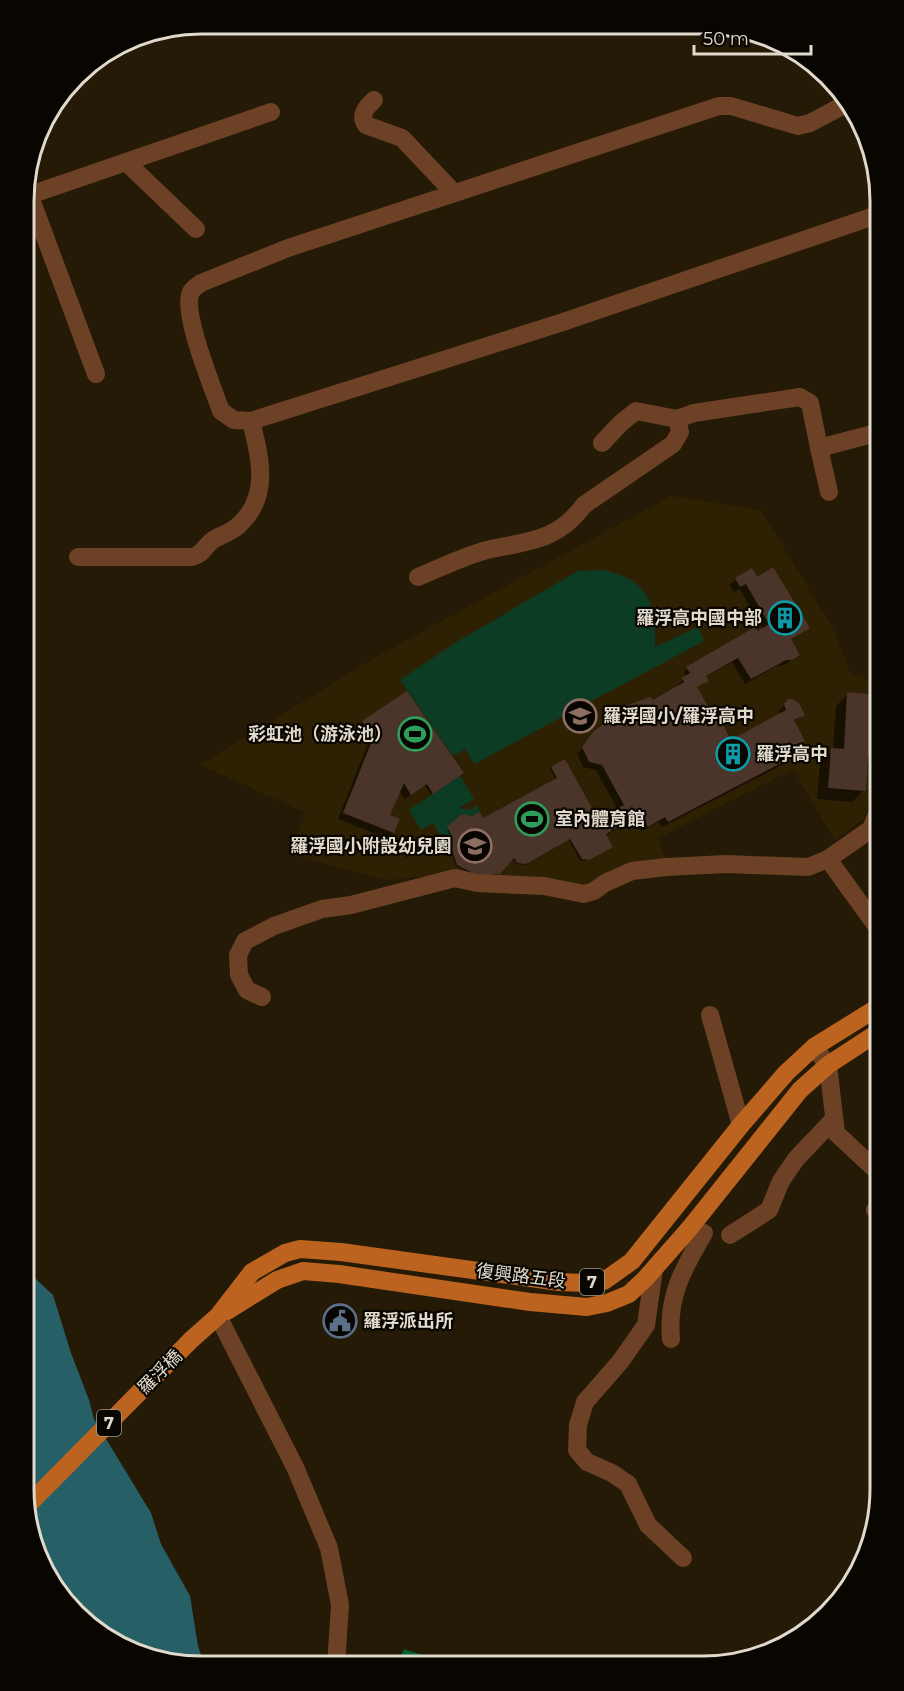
<svg xmlns="http://www.w3.org/2000/svg" width="904" height="1691" font-family="Montserrat,'Noto Sans TC',sans-serif">
  <rect width="100%" height="100%" fill="#241a05"/>
  <!-- built -->
  <polygon fill="#2e2103" points="671,496 761,510 833,628 851,674 880,683 880,749 876,787 864,818 835,841 793,769 657,839 666,858 623,867 602,874 591,883 583,885 454,874 387,880 289,854 306,813 200,765 372,659"/>
  <!-- green -->
  <g fill="#0c3c23">
    <path d="M603,570C649,580 656,603 655,647L698,627L704,641L474,764L465,749L453,756L400,680L458,641L578,571Z"/>
    <polygon points="460,776 474,799 459,808 470,810 477,805 480,812 472,816 462,814 454,823 451,834 446,837 445,843 433,823 421,830 409,810"/>
  </g>
  <!-- forest -->
  <polygon fill="#045d35" points="404,1649 456,1666 395,1666"/>
  <!-- water -->
  <polygon fill="#266066" points="24,1268 53,1295 71,1353 89,1400 94,1419 151,1513 161,1544 190,1596 198,1646 205,1666 178,1665 85,1623 34,1547 24,1489"/>
  <!-- shadow -->
  <g fill="#0007">
    <polygon points="736,579 757,579 808,628 790,641 798,655 784,665 776,666 745,684 732,662 705,677 707,680 696,688 710,714 730,742 781,715 779,711 788,701 803,715 794,722 803,741 797,746 786,752 789,758 784,764 662,827 659,822 642,831 635,819 605,836 609,848 586,861 580,860 568,839 524,865 516,864 512,858 497,875 476,876 456,866 450,850 444,845 445,840 450,836 447,830 462,816 483,820 556,780 550,769 565,761 597,822 618,810 596,770 583,767 577,754 594,733 678,687 677,685 686,677 684,672 687,668 764,630 740,589 734,592 730,585"/>
    <polygon points="848,694 880,696 880,707 877,710 874,739 878,759 866,771 864,790 852,802 817,799 820,762 833,750 836,706"/>
    <polygon points="363,722 461,774 431,794 424,785 405,799 399,790 388,816 393,832 387,838 338,819 368,744 357,728"/>
  </g>
  <!-- building -->
  <g fill="#4b3429">
    <polygon points="773,567 810,628 791,639 800,655 792,660 786,660 751,679 738,658 706,676 709,681 697,687 711,712 715,710 731,740 786,710 784,704 788,699 792,699 799,703 805,715 794,720 805,741 787,750 791,758 668,822 665,817 648,827 641,814 606,834 613,847 589,860 582,859 570,839 526,864 517,863 514,858 500,874 478,876 457,865 451,848 445,843 446,837 451,834 447,827 462,814 472,816 480,812 483,818 557,778 551,767 565,759 598,819 624,805 602,765 589,762 582,747 593,732 628,705 650,697 653,700 684,682 682,678 690,673 686,667 755,627 758,631 769,624 746,584 740,587 735,578 752,568 757,577"/>
    <polygon points="407,691 464,773 433,794 427,784 411,795 404,783 390,815 400,819 394,833 343,813 373,738 362,721"/>
    <polygon points="847,692 880,695 876,738 880,738 879,759 868,758 866,791 828,788 831,748 844,749"/>
  </g>
  <g fill="none" stroke-linecap="round" stroke-linejoin="round">
    <!-- minor -->
    <g stroke="#6c4125" stroke-width="18">
      <path d="M374,100C366,107 359,115 366,125L402,138L454,193"/>
      <path d="M844,105L810,123L798,126L731,106H719L288,248L201,283C197,286 192,289 191,292C181,312 213,388 221,411L234,420L251,421L560,323L880,214"/>
      <polyline points="126,162 196,229"/>
      <polyline points="25,183 96,374"/>
      <polyline points="30,195 271,112"/>
      <polyline points="602,443 621,423 636,411 677,419 694,413 800,397 810,403 819,448 880,432"/>
      <polyline points="819,448 829,492"/>
      <path d="M78,557H192C205,553 204,546 213,540C223,534 233,532 241,523C270,495 260,456 251,421"/>
      <path d="M418,577C440,568 464,556 487,550C527,541 557,542 584,505L673,444L680,432L677,419"/>
      <polyline points="828,859 880,931"/>
      <polyline points="262,997 247,990 239,975 238,955 245,941 274,926 322,909 351,905 455,878 477,883 544,886 584,894 594,891 605,883 632,871 666,867 726,864 808,867 828,859 871,829 880,806"/>
      <polyline points="710,1015 741,1125"/>
      <polyline points="814,1047 828,1065 836,1133 880,1174"/>
      <polyline points="880,1214 875,1210 880,1203"/>
      <polyline points="730,1235 769,1210 781,1181 796,1159 833,1120"/>
      <polyline points="654,1269 646,1325 620,1362 585,1402 578,1425 577,1450 587,1462 612,1473 628,1484 648,1525 683,1558"/>
      <polyline points="218,1316 295,1467 329,1548 340,1605 336,1666"/>
      <path d="M671,1339C667,1297 683,1269 704,1233"/>
    </g>
    <!-- major -->
    <g stroke="#bc6320" stroke-width="18">
      <polyline points="227,1311 277,1280 303,1271 339,1274 530,1302 587,1307 607,1303 629,1294 645,1279 689,1229 800,1090 828,1065 880,1031"/>
      <polyline points="27,1506 191,1340 218,1316 252,1272 285,1253 300,1249 341,1252 559,1282 585,1283 604,1281 632,1261 741,1125 786,1073 814,1047 880,1006"/>
    </g>
  </g>
  <!-- icons -->
  <defs>
    <g id="building-ring" transform="scale(1.725)"><circle r="9.5" fill="#090601" stroke="#0f9aa8" stroke-width="1.5"/><path d="M-4-6H4V6H1V3H-1V6H-4ZM-2.5-4.3h1.7v1.8h-1.7ZM.8-4.3h1.7v1.8H.8ZM-2.5-1h1.7V.8h-1.7ZM.8-1h1.7V.8H.8Z" fill="#0f9aa8"/></g>
    <g id="school-ring" transform="scale(1.725)"><circle r="9.5" fill="#090601" stroke="#8d6e63" stroke-width="1.5"/><path d="M0-5L7-2L0 1L-7-2ZM-4 1L0 2.5L4 1V4Q0 6-4 4Z" fill="#8d6e63"/></g>
    <g id="stadium-ring" transform="scale(1.725)"><circle r="9.5" fill="#090601" stroke="#2e9e5b" stroke-width="1.5"/><path d="M0-5a6.5 5 0 1 0 0 10a6.5 5 0 1 0 0-10ZM-3.5-1.8h7v3.6h-7Z" fill="#2e9e5b"/></g>
    <g id="civic-ring" transform="scale(1.725)"><circle r="9.5" fill="#090601" stroke="#5c6f8a" stroke-width="1.5"/><path d="M-.6-6.5H3V-4.5H.6V-3L4-1V1h2V6H-6V1h2V-1L-.6-3ZM-1.2 2.5V6h2.4V2.5Z" fill="#5c6f8a"/></g>
  </defs>
  <g fill-rule="evenodd">
    <use href="#building-ring" x="785" y="618"/>
    <use href="#school-ring" x="580" y="716"/>
    <use href="#stadium-ring" x="415" y="734"/>
    <use href="#building-ring" x="733" y="754"/>
    <use href="#stadium-ring" x="532" y="819"/>
    <use href="#school-ring" x="475" y="846"/>
    <use href="#civic-ring" x="340" y="1321"/>
  </g>
  <g text-anchor="middle" stroke-width="4.5" stroke-linejoin="round" paint-order="stroke">
    <!-- shield labels -->
    <g fill="#090601" stroke="#a09a8f" stroke-width="1.5">
      <rect x="580" y="1269" width="24" height="26" rx="4.5"/>
      <rect x="97" y="1410" width="24" height="26" rx="4.5"/>
    </g>
    <g font-size="16" font-weight="bold" fill="#e0d9cc">
      <text x="592" y="1288">7</text>
      <text x="109" y="1429">7</text>
    </g>
    <!-- poi labels -->
    <g font-size="18" font-weight="bold" fill="#e0d9cc" stroke="#090601" text-anchor="start">
      <text x="762" y="624" text-anchor="end">羅浮高中國中部</text>
      <text x="603" y="722">羅浮國小/羅浮高中</text>
      <text x="392" y="740" text-anchor="end">彩虹池（游泳池）</text>
      <text x="756" y="760">羅浮高中</text>
      <text x="555" y="825">室內體育館</text>
      <text x="452" y="852" text-anchor="end">羅浮國小附設幼兒園</text>
      <text x="363" y="1327">羅浮派出所</text>
    </g>
    <!-- street labels -->
    <g font-size="18" fill="#e0d9cc" stroke="#090601">
      <text transform="translate(521 1276) rotate(7)" y="6">復興路五段</text>
      <text transform="translate(160 1372) rotate(-45)" y="6">羅浮橋</text>
    </g>
  </g>
  <!-- crop -->
  <path d="M0 0H904V1691H0ZM201 34H703A167 167 0 0 1 870 201V1489A167 167 0 0 1 703 1656H201A167 167 0 0 1 34 1489V201A167 167 0 0 1 201 34Z" fill="#090601" fill-rule="evenodd"/>
  <path fill="none" stroke="#e0d9cc" stroke-width="3" d="M201 34H703A167 167 0 0 1 870 201V1489A167 167 0 0 1 703 1656H201A167 167 0 0 1 34 1489V201A167 167 0 0 1 201 34Z"/>
  <!-- scale -->
  <path d="M694 45v9h117v-9" fill="none" stroke="#e0d9cc" stroke-width="3"/>
  <text x="703" y="45" font-size="18" fill="#e0d9cc" stroke="#090601" stroke-width="4.5" paint-order="stroke">50 m</text>
</svg>
